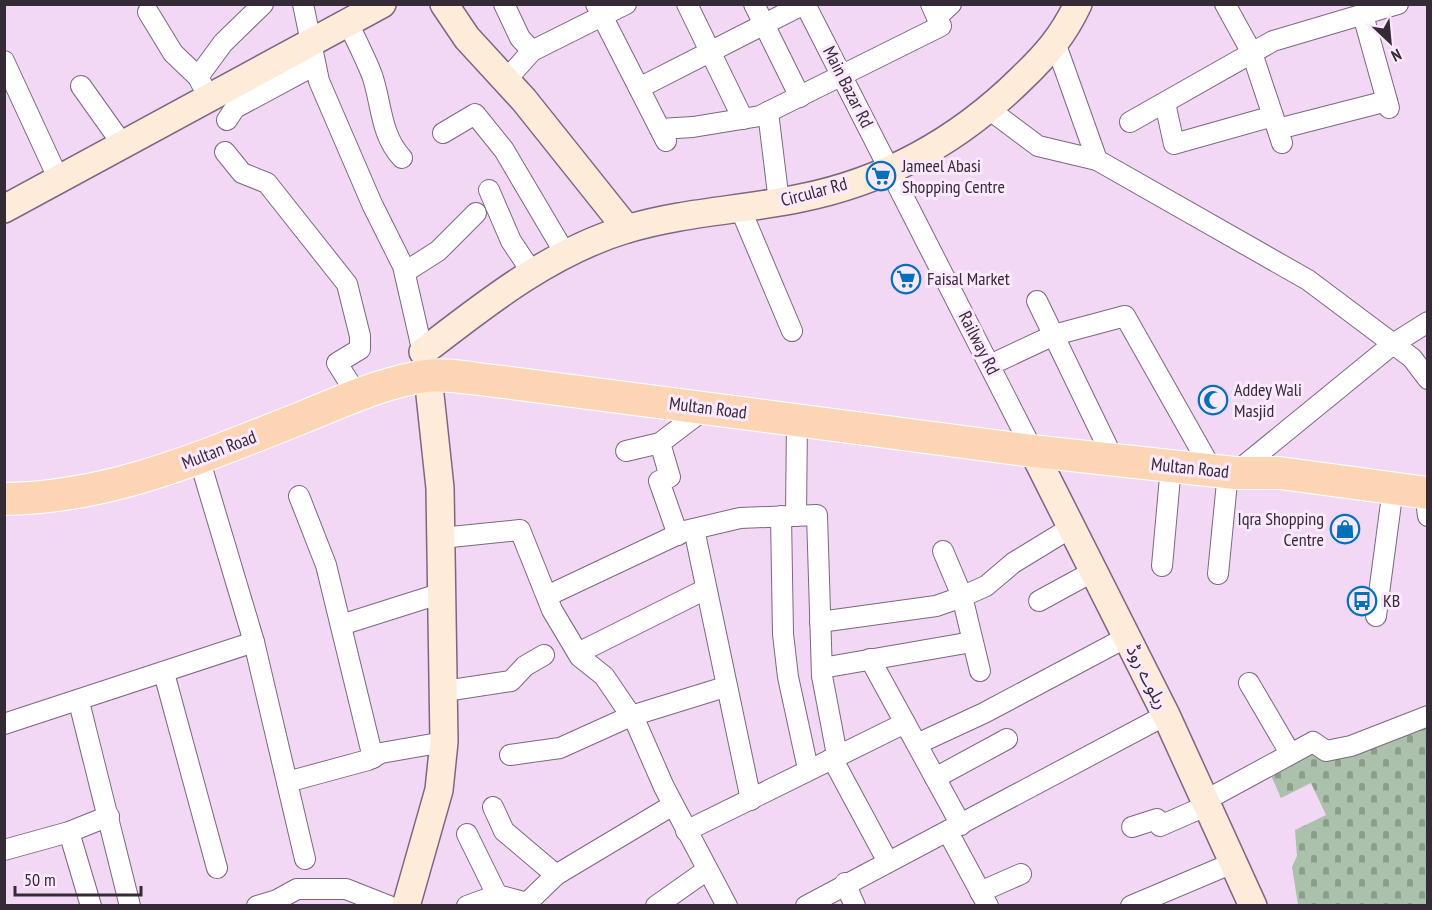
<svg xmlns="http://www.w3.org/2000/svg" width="1432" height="910" font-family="'PT Sans Narrow','Noto Sans Arabic',sans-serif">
  <defs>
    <pattern id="cemetery-stones" width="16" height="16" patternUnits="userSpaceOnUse" patternTransform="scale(1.5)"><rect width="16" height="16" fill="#abc1ab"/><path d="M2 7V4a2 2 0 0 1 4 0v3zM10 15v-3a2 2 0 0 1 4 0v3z" fill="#8c9d8c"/></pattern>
  </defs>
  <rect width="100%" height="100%" fill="#f2d8f5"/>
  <!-- cemetery -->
  <polygon fill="url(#cemetery-stones)" points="1427,725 1427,905 1298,905 1292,867 1297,856 1295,830 1326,815 1311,783 1281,798 1269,771 1309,750"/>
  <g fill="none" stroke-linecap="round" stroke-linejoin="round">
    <!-- street casing -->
    <g stroke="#7d6780" stroke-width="22">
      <g id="street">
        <polyline points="303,4 319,81 372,204 403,266 425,362"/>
        <polyline points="504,4 520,38 532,51"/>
        <polyline points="596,4 666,141"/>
        <polyline points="687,4 743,119"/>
        <polyline points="754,4 800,97"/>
        <polyline points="805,4 1033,451"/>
        <polyline points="1225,4 1252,53 1282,143"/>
        <polyline points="148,12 173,53 198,77 209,98"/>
        <polyline points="1363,15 1389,108"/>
        <polyline points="937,17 951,4"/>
        <path d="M348,23C356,40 365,57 372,75C382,104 380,134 402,158"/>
        <polyline points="1056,45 1097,160 1308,280 1412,358 1428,379"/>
        <polyline points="4,61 59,180"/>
        <polyline points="198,77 223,43 263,4"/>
        <polyline points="506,80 532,51 626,4"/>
        <polyline points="81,86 123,145"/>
        <polyline points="639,88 804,4"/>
        <polyline points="1165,103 1174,144 1273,116"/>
        <polyline points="990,110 1038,146 1097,160"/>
        <polyline points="768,112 779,202"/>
        <polyline points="227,120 235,108 315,65"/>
        <polyline points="1130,122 1273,41 1398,4"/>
        <polyline points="660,129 693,127 760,116 941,26 931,4"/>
        <polyline points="1278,129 1387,101"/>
        <polyline points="443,133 475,114 504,150 566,255"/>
        <polyline points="225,152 242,173 267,183 347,284 360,336 360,349 337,363 357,395"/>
        <polyline points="489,190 511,241 533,274"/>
        <polyline points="740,208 792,331"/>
        <polyline points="405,272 438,251 476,213"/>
        <polyline points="1037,301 1114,460"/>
        <polyline points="990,365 1054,335 1125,316 1212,470"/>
        <polyline points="660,443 670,477 659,481 678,535"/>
        <polyline points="626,451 660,443 706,408"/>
        <polyline points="199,458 254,642 305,859"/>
        <polyline points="1235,473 1393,344 1428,322"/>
        <polyline points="1425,493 1428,516"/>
        <polyline points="299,496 326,565 373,758"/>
        <polyline points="781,516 783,634 788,677 808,769"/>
        <polyline points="796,516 797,419"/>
        <polyline points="694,529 751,800"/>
        <polyline points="441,538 520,530 552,610 580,657 604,676 636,723 664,787 727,906"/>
        <polyline points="943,551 962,596 980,671"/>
        <polyline points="1162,566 1171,466"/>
        <polyline points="1218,574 1228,472"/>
        <polyline points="547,596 685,531 740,518 817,515 822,676 837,755"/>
        <polyline points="1039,601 1094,571"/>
        <polyline points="1376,616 1393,488"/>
        <polyline points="820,622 936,606 959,598 986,586 1013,563 1072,527"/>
        <polyline points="341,625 442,593"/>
        <polyline points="578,653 706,589"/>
        <polyline points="870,659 961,825"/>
        <polyline points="822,668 972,642"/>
        <polyline points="164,673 217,868"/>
        <polyline points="1249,683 1290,753"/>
        <polyline points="445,691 511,681 525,666 544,655"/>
        <polyline points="79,702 130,906"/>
        <polyline points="4,724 254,642"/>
        <polyline points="917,744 984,713 1127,637"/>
        <polyline points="510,755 560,748 631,716 725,687"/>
        <polyline points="832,758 888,862"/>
        <polyline points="935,778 1007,739"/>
        <polyline points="287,782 368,760 381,753 444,742"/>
        <polyline points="1206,800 1313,742 1326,751 1351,746 1428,716"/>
        <polyline points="493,807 504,831 556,875"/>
        <polyline points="1132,827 1157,819 1160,826 1208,805"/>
        <polyline points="686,831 905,723"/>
        <polyline points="69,832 91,906"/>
        <polyline points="948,832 988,906"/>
        <polyline points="467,834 497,895 527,903 556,875 673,805"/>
        <polyline points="4,850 69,832 109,816"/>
        <polyline points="845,883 855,906"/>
        <polyline points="980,892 1021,874"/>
        <polyline points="257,906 277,900 297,889 346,889 389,906"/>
        <polyline points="467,906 497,895"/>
        <polyline points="656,906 707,870"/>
        <polyline points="806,906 1166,715"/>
        <polyline points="1131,906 1235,862"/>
      </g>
    </g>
    <!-- secondary casing -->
    <g stroke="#7d6780" stroke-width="30">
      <g id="secondary">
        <polyline points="444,4 467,38 524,100 627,229"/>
        <polyline points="4,209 382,4"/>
        <path d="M423,352C485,304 550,252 627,229C683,212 744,210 801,198C886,181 960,139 1021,79C1046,55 1063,36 1078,4"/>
        <polyline points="1033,451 1166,715 1253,906"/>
        <polyline points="406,906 439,790 444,742 440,488 428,376"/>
      </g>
    </g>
    <!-- primary casing -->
    <g stroke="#fff" stroke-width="34">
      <path id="primary" d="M4,499C111,498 204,456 301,418C341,402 383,382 426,376C450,373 479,380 504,382L1033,451L1235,473H1280L1428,493"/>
    </g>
    <!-- street -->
    <use href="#street" stroke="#fff" stroke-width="20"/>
    <!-- secondary -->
    <use href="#secondary" stroke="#feebda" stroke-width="27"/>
    <!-- primary -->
    <use href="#primary" stroke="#fcd6b4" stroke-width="32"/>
  </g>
  <!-- icons -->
  <defs>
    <g id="supermarket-ring" transform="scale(1.5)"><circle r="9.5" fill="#fce8ff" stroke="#0070bb" stroke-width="1.5"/><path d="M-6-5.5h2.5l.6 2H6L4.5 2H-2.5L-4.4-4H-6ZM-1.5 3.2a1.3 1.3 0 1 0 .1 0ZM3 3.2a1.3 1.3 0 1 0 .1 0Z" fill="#0070bb"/></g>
    <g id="mosque-ring" transform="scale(1.5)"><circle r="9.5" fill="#fce8ff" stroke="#0070bb" stroke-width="1.5"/><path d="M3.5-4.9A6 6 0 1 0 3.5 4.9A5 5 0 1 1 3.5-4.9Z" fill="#0070bb"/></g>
    <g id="shop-ring" transform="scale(1.5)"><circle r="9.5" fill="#fce8ff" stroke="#0070bb" stroke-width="1.5"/><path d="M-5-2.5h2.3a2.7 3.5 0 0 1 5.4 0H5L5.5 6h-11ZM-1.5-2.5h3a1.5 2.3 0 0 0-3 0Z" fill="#0070bb"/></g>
    <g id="bus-ring" transform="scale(1.5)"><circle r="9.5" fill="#fce8ff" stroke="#0070bb" stroke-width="1.5"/><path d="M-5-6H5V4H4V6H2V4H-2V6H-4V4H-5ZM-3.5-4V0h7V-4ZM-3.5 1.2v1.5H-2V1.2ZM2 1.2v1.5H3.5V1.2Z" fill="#0070bb"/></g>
  </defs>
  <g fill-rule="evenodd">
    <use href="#supermarket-ring" x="881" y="176"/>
    <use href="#supermarket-ring" x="906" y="279"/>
    <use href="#mosque-ring" x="1213" y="400"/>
    <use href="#shop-ring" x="1345" y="529"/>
    <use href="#bus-ring" x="1362" y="601"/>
  </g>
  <g text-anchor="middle" stroke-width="6" stroke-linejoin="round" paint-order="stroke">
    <!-- street labels -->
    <g font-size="18" fill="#352b36" stroke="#fce8ff">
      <text transform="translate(848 87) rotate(63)" y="6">Main Bazar Rd</text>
      <text transform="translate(814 192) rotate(-15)" y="6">Circular Rd</text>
      <text transform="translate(979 343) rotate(63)" y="6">Railway Rd</text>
      <text transform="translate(708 408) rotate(7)" y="6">Multan Road</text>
      <text transform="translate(219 450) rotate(-21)" y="6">Multan Road</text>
      <text transform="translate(1190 468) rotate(6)" y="6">Multan Road</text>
      <text transform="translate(1147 677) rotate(63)" y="6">ریلوے روڈ</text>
    </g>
    <!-- poi labels -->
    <g font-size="18" fill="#352b36" stroke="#fce8ff" text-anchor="start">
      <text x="902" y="172">Jameel Abasi<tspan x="902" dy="21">Shopping Centre</tspan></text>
      <text x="927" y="285">Faisal Market</text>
      <text x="1234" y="396">Addey Wali<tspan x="1234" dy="21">Masjid</tspan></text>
      <text x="1324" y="525" text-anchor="end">Iqra Shopping<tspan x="1324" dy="21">Centre</tspan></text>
      <text x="1383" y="607">KB</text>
    </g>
  </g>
  <!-- border -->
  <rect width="1432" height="910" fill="none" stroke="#352b36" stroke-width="12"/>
  <!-- north arrow -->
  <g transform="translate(1390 42) rotate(154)" stroke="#fce8ff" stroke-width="4.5" paint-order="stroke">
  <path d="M0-4.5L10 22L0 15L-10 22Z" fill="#352b36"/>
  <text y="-9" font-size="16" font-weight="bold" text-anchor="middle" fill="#352b36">N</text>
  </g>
  <!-- scale -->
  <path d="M15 886v9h126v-9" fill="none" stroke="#352b36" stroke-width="3"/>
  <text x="24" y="886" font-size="18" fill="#352b36" stroke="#fce8ff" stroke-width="4.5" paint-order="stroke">50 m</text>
</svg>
